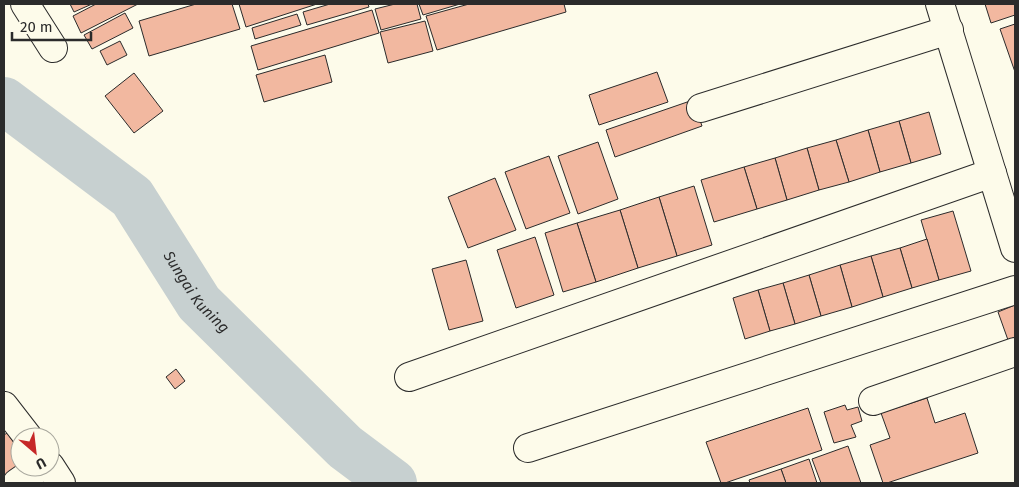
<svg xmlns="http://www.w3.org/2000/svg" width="1019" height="487" font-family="'Fira Sans',sans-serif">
  <rect width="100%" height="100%" fill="#fdfbea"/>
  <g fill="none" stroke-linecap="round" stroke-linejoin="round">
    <!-- river -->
    <path stroke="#c7d0d0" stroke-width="48" id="s1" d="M4,101L132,197L199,303L345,447L393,483"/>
  </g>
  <!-- building -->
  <g fill="#f2b8a0" stroke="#2b2b2b">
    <polygon points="70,4 92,4 74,12"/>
    <polygon points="96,4 138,4 81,33 73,16"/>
    <polygon points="196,4 232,4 240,29 149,56 139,21"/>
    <polygon points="239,4 317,4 246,27"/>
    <polygon points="330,4 368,4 369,7 307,25 303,12"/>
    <polygon points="395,4 417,4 421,19 381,30 375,9"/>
    <polygon points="419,4 460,4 423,15"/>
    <polygon points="469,4 564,4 566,12 437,50 426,16"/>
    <polygon points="985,4 1015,4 1015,15 991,23"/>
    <polygon points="372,10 379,33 258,70 251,46"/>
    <polygon points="125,13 133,28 92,49 84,35"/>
    <polygon points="297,14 301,25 255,39 252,28"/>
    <polygon points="425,21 433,51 388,63 380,32"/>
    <polygon points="1015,24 1015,72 1000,29"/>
    <polygon points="120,41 127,55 107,65 100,51"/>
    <polygon points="325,55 332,82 264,102 256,75"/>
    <polygon points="657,72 668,102 599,125 589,95"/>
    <polygon points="134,73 163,111 134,133 105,96"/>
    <polygon points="693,100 702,126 615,157 606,130"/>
    <polygon points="929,112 941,154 911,163 899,121"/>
    <polygon points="899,121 911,163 880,172 868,130"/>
    <polygon points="868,130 880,172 849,182 836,140"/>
    <polygon points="836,140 849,182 819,190 807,148"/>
    <polygon points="598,142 618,199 578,214 558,156"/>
    <polygon points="807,148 819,190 787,200 775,158"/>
    <polygon points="549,156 570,213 526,229 505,172"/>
    <polygon points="775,158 787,200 757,209 744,167"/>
    <polygon points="744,167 757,209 714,222 701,180"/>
    <polygon points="495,178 516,230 468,248 448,197"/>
    <polygon points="694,186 712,245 677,256 659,197"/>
    <polygon points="659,197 677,256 638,268 620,210"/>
    <polygon points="620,210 638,268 596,282 577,223"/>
    <polygon points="953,211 971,271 939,280 921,220"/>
    <polygon points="577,223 596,282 563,292 545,233"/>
    <polygon points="535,237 554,295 516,308 497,250"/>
    <polygon points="927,239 939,280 912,288 900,248"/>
    <polygon points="900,248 912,288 883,297 871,256"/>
    <polygon points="871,256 883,297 852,307 840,265"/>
    <polygon points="466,260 483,321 449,330 432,269"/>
    <polygon points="840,265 852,307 821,316 809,275"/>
    <polygon points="809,275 821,316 795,324 783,283"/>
    <polygon points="783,283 795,324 770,331 758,290"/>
    <polygon points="758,290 770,331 745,339 733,298"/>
    <polygon points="1015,305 1015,337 1008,340 998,312"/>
    <polygon points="176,369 185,381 175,389 166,377"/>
    <polygon points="927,398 935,423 965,413 978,453 887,483 883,483 870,445 890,438 881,413"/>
    <polygon points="845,405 847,410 858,407 862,421 851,425 856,437 834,443 824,412"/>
    <polygon points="808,408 822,450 725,483 721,483 706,442"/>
    <polygon points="7,433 20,451 20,467 8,481 4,476 4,435"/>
    <polygon points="848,446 861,483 821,483 812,459"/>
    <polygon points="809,459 817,483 786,483 781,469"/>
    <polygon points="781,469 786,483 750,483 749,480"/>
  </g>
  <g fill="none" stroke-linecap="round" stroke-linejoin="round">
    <!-- minor casing -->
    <g stroke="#2b2b2b" stroke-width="30">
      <g id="minor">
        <polyline points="25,4 53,48"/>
        <polyline points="940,4 1015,248"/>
        <polyline points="701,108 949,30"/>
        <polyline points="409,377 992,173"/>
        <polyline points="873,401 1015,352"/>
        <polyline points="4,406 28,437"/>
        <polyline points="528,448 1015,290"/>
        <polyline points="50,466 61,483"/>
        <polyline points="17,483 40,467"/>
      </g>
    </g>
    <!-- minor -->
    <use href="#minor" stroke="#fdfbea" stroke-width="28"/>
  </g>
  <g text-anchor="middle" stroke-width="4" stroke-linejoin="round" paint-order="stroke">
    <!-- water labels -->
    <g font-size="15" font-style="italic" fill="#2b2b2b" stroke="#fdfbea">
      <text dy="5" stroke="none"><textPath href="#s1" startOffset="275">Sungai Kuning</textPath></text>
    </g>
  </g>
  <!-- border -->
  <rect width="1019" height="487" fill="none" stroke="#2b2b2b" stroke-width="10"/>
  <!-- north arrow -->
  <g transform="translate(35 452) rotate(152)"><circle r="24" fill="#fdfbea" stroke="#a9a89e"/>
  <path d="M0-4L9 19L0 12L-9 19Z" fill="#c62828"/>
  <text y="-8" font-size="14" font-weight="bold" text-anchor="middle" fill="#2b2b2b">U</text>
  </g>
  <!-- scale -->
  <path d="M12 32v8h79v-8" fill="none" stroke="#2b2b2b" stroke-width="2.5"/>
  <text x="20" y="32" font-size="15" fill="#2b2b2b" stroke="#fdfbea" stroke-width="4" paint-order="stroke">20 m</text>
</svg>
